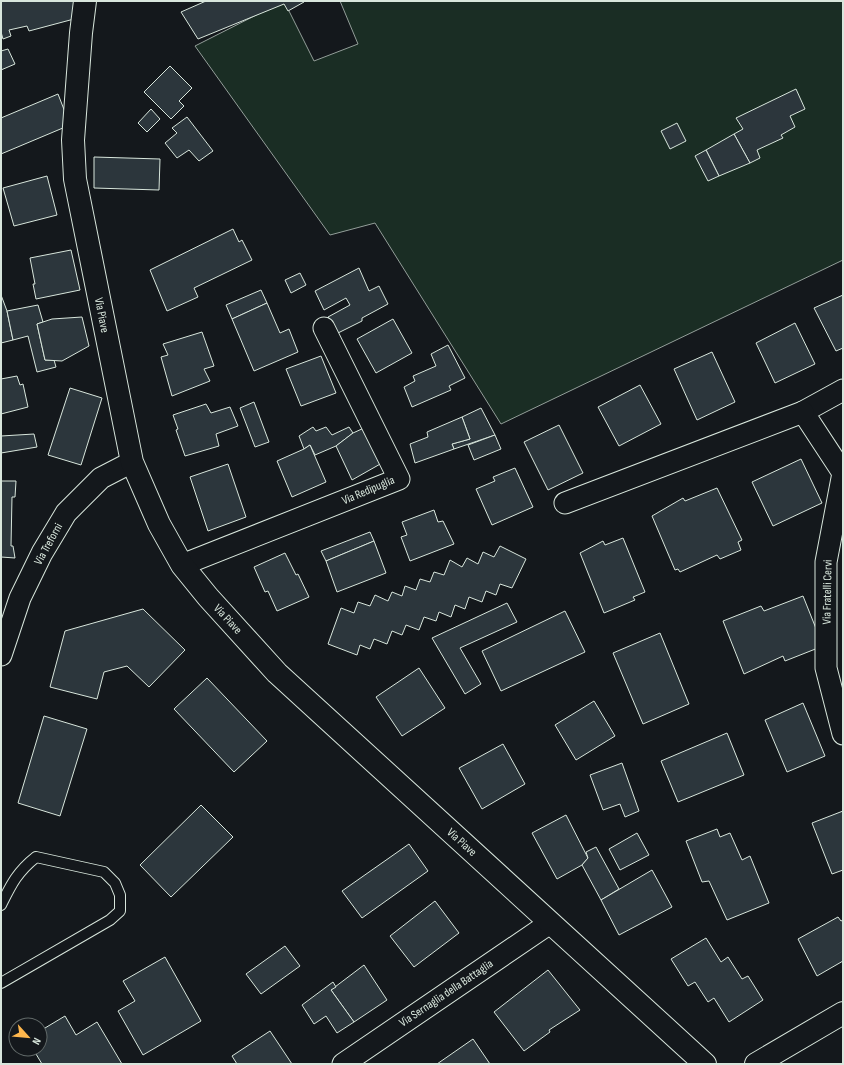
<svg xmlns="http://www.w3.org/2000/svg" width="844" height="1065" font-family="'Sofia Sans Condensed',sans-serif">
  <rect width="100%" height="100%" fill="#14181c"/>
  <!-- green -->
  <polygon fill="#1a2d24" stroke="#939e99" points="284,1 314,61 358,44 340,1 843,1 843,260 501,424 375,223 330,235 195,46"/>
  <!-- building -->
  <g fill="#2c363c" stroke="#d8e6dc">
    <polygon points="1,1 74,1 74,19 29,31 27,26 9,30 11,36 3,39 1,32"/>
    <polygon points="206,1 303,1 304,2 288,11 284,4 198,39 181,12"/>
    <polygon points="8,49 15,64 1,70 1,51"/>
    <polygon points="170,66 192,88 179,101 184,106 171,119 144,92"/>
    <polygon points="796,89 805,109 790,116 795,127 781,135 783,138 757,150 760,158 750,163 734,134 743,129 736,118"/>
    <polygon points="58,94 70,125 1,154 1,118"/>
    <polygon points="151,109 160,119 147,132 138,123"/>
    <polygon points="187,117 213,151 199,161 189,150 177,158 165,143 177,133 172,128"/>
    <polygon points="677,123 686,141 670,149 661,131"/>
    <polygon points="734,134 750,163 719,176 706,150"/>
    <polygon points="706,150 719,176 708,181 695,156"/>
    <polygon points="94,157 160,159 159,190 94,188"/>
    <polygon points="47,176 57,215 14,226 3,188"/>
    <polygon points="233,229 239,242 242,240 252,260 194,288 198,297 167,311 150,270"/>
    <polygon points="71,250 80,290 36,299 33,284 35,284 30,258"/>
    <polygon points="359,268 369,291 379,286 388,304 362,318 362,321 338,333 328,317 350,305 346,298 324,310 315,291"/>
    <polygon points="300,273 306,285 291,293 285,280"/>
    <polygon points="261,290 267,303 232,319 226,305"/>
    <polygon points="1,295 7,311 13,340 1,343"/>
    <polygon points="843,295 843,348 836,351 814,308"/>
    <polygon points="267,303 280,333 289,329 298,352 254,371 232,319"/>
    <polygon points="38,305 43,322 37,324 45,360 54,360 56,367 37,372 28,336 13,340 7,311"/>
    <polygon points="82,317 89,346 62,361 45,360 37,324 52,319"/>
    <polygon points="393,319 412,353 376,373 357,339"/>
    <polygon points="795,323 815,364 775,383 756,343"/>
    <polygon points="202,332 214,366 204,369 210,381 172,396 161,357 168,355 163,344"/>
    <polygon points="448,345 465,378 449,386 451,390 412,407 404,387 415,381 413,376 436,366 431,354"/>
    <polygon points="712,352 735,402 697,420 674,369"/>
    <polygon points="321,356 336,393 301,406 286,369"/>
    <polygon points="17,376 20,385 23,384 28,407 1,414 1,379"/>
    <polygon points="640,385 661,424 619,446 598,407"/>
    <polygon points="70,388 102,398 81,465 48,455"/>
    <polygon points="254,402 269,442 255,447 240,408"/>
    <polygon points="206,404 211,413 230,407 238,426 216,434 219,446 185,456 176,430 178,429 173,415"/>
    <polygon points="481,408 495,435 454,449 452,444 470,439 462,417"/>
    <polygon points="462,417 470,439 452,444 454,449 415,463 410,444 428,437 427,432"/>
    <polygon points="559,425 583,473 548,490 524,442"/>
    <polygon points="313,427 316,431 326,427 332,435 349,427 353,433 336,446 315,455 310,445 304,449 299,436"/>
    <polygon points="364,428 382,463 352,480 336,446 353,433"/>
    <polygon points="34,434 37,447 1,453 1,436"/>
    <polygon points="495,435 501,449 474,460 468,445"/>
    <polygon points="310,445 326,482 292,497 277,461 304,449"/>
    <polygon points="801,459 822,503 773,526 752,482"/>
    <polygon points="228,464 246,517 208,531 190,477"/>
    <polygon points="515,468 533,507 492,525 476,489 495,481 493,477"/>
    <polygon points="1,481 16,481 15,497 12,497 11,546 13,546 15,558 1,557"/>
    <polygon points="717,488 742,540 738,542 741,550 720,559 717,555 680,572 678,569 675,570 652,516 683,498 685,501"/>
    <polygon points="434,510 438,522 443,521 454,544 410,561 401,537 407,535 402,522"/>
    <polygon points="370,532 374,541 326,561 321,551"/>
    <polygon points="623,538 645,592 633,597 635,600 604,613 580,553 603,541 605,545"/>
    <polygon points="374,541 386,573 337,592 326,561"/>
    <polygon points="500,546 526,559 512,588 500,584 496,595 486,591 482,602 469,597 465,609 455,605 451,617 439,612 436,621 424,617 419,630 406,625 402,635 392,631 387,644 374,639 370,649 360,645 357,655 328,644 341,608 354,613 358,602 370,606 375,595 388,601 392,592 402,596 405,586 416,590 420,579 430,582 434,572 444,575 450,560 462,567 467,558 478,564 483,552 494,557"/>
    <polygon points="285,553 296,575 298,574 309,597 277,611 268,591 265,592 254,567"/>
    <polygon points="803,596 823,646 785,661 783,656 744,674 723,621 761,606 764,611"/>
    <polygon points="507,603 517,622 460,648 481,684 465,694 432,638"/>
    <polygon points="143,609 185,650 149,687 127,666 104,672 97,699 50,687 65,631"/>
    <polygon points="565,611 585,652 501,691 482,651"/>
    <polygon points="660,633 689,704 643,724 613,653"/>
    <polygon points="419,668 445,708 402,736 376,697"/>
    <polygon points="207,678 267,741 234,772 174,709"/>
    <polygon points="594,701 615,736 576,760 555,725"/>
    <polygon points="803,703 825,756 787,772 765,720"/>
    <polygon points="44,716 87,729 60,816 18,803"/>
    <polygon points="727,733 744,775 678,802 661,761"/>
    <polygon points="503,744 525,784 482,809 459,768"/>
    <polygon points="622,763 639,811 625,817 620,804 603,810 590,775"/>
    <polygon points="201,805 233,837 171,897 140,865"/>
    <polygon points="843,811 843,870 832,874 812,823"/>
    <polygon points="566,815 588,858 582,865 557,879 532,833"/>
    <polygon points="717,829 720,837 730,833 742,860 750,856 769,903 727,920 709,881 702,882 686,841"/>
    <polygon points="637,833 649,855 620,870 609,849"/>
    <polygon points="409,844 428,871 362,918 342,891"/>
    <polygon points="596,847 619,889 601,900 582,865 588,858 586,852"/>
    <polygon points="652,870 672,907 619,935 601,900"/>
    <polygon points="435,901 459,933 414,967 390,936"/>
    <polygon points="838,917 841,921 843,920 843,961 817,976 798,939"/>
    <polygon points="706,938 721,962 728,957 742,979 748,976 763,1000 729,1022 714,998 708,1002 695,982 688,986 671,959"/>
    <polygon points="285,946 300,966 261,994 246,974"/>
    <polygon points="165,957 201,1021 143,1055 118,1011 135,1001 123,981"/>
    <polygon points="364,965 387,1000 354,1022 331,990"/>
    <polygon points="548,970 580,1010 549,1030 550,1032 524,1051 494,1012"/>
    <polygon points="333,982 336,987 331,990 354,1022 337,1033 326,1016 314,1024 302,1005"/>
    <polygon points="65,1016 76,1035 97,1022 122,1064 42,1064 33,1049 40,1049 40,1031"/>
    <polygon points="270,1031 292,1064 237,1064 232,1056"/>
    <polygon points="473,1039 490,1064 437,1064"/>
  </g>
  <g fill="none" stroke-linecap="round" stroke-linejoin="round">
    <!-- service casing -->
    <g stroke="#d8e6dc" stroke-width="12">
      <path id="service" d="M1,905C11,885 17,872 36,857L104,872L115,883L120,895V911L110,920L1,983"/>
    </g>
    <!-- minor casing -->
    <g stroke="#d8e6dc" stroke-width="23">
      <g id="minor">
        <polyline points="843,390 803,412 843,473 826,562 826,668 843,734"/>
        <polyline points="565,503 803,412"/>
        <polyline points="182,565 399,479 324,328"/>
        <polyline points="1,655 20,598 42,553 66,513 101,478 132,462"/>
        <polyline points="343,1064 550,923"/>
      </g>
    </g>
    <!-- tertiary casing -->
    <g stroke="#d8e6dc" stroke-width="24">
      <polyline id="tertiary" points="756,1064 843,1013"/>
    </g>
    <!-- secondary casing -->
    <g stroke="#d8e6dc" stroke-width="24">
      <polyline id="secondary" points="85,1 81,33 73,140 75,179 132,462 159,524 182,565 208,597 277,673 705,1064"/>
    </g>
    <!-- service -->
    <use href="#service" stroke="#14181c" stroke-width="10"/>
    <!-- minor -->
    <use href="#minor" stroke="#14181c" stroke-width="21"/>
    <!-- tertiary -->
    <use href="#tertiary" stroke="#14181c" stroke-width="22"/>
    <!-- secondary -->
    <use href="#secondary" stroke="#14181c" stroke-width="22"/>
  </g>
  <g text-anchor="middle" stroke-width="3" stroke-linejoin="round" paint-order="stroke">
    <!-- street labels -->
    <g font-size="12" fill="#d8e6dc" stroke="#14181c">
      <text transform="translate(102 315) rotate(79)" y="4">Via Piave</text>
      <text transform="translate(368 490) rotate(-23)" y="4">Via Redipuglia</text>
      <text transform="translate(48 544) rotate(-61)" y="4">Via Treforni</text>
      <text transform="translate(827 592) rotate(-89)" y="4">Via Fratelli Cervi</text>
      <text transform="translate(228 619) rotate(47)" y="4">Via Piave</text>
      <text transform="translate(462 842) rotate(42)" y="4">Via Piave</text>
      <text transform="translate(446 993) rotate(-34)" y="4">Via Sernaglia della Battaglia</text>
    </g>
  </g>
  <!-- border -->
  <rect width="844" height="1065" fill="none" stroke="#d8e6dc" stroke-width="4"/>
  <!-- north arrow -->
  <g transform="translate(28 1037) rotate(117)"><circle r="19" fill="#14181c" stroke="#626a69"/>
  <path d="M0-3L7 15L0 10L-7 15Z" fill="#ffb74d"/>
  <text y="-6" font-size="11" font-weight="bold" text-anchor="middle" fill="#d8e6dc">N</text>
  </g>
</svg>
